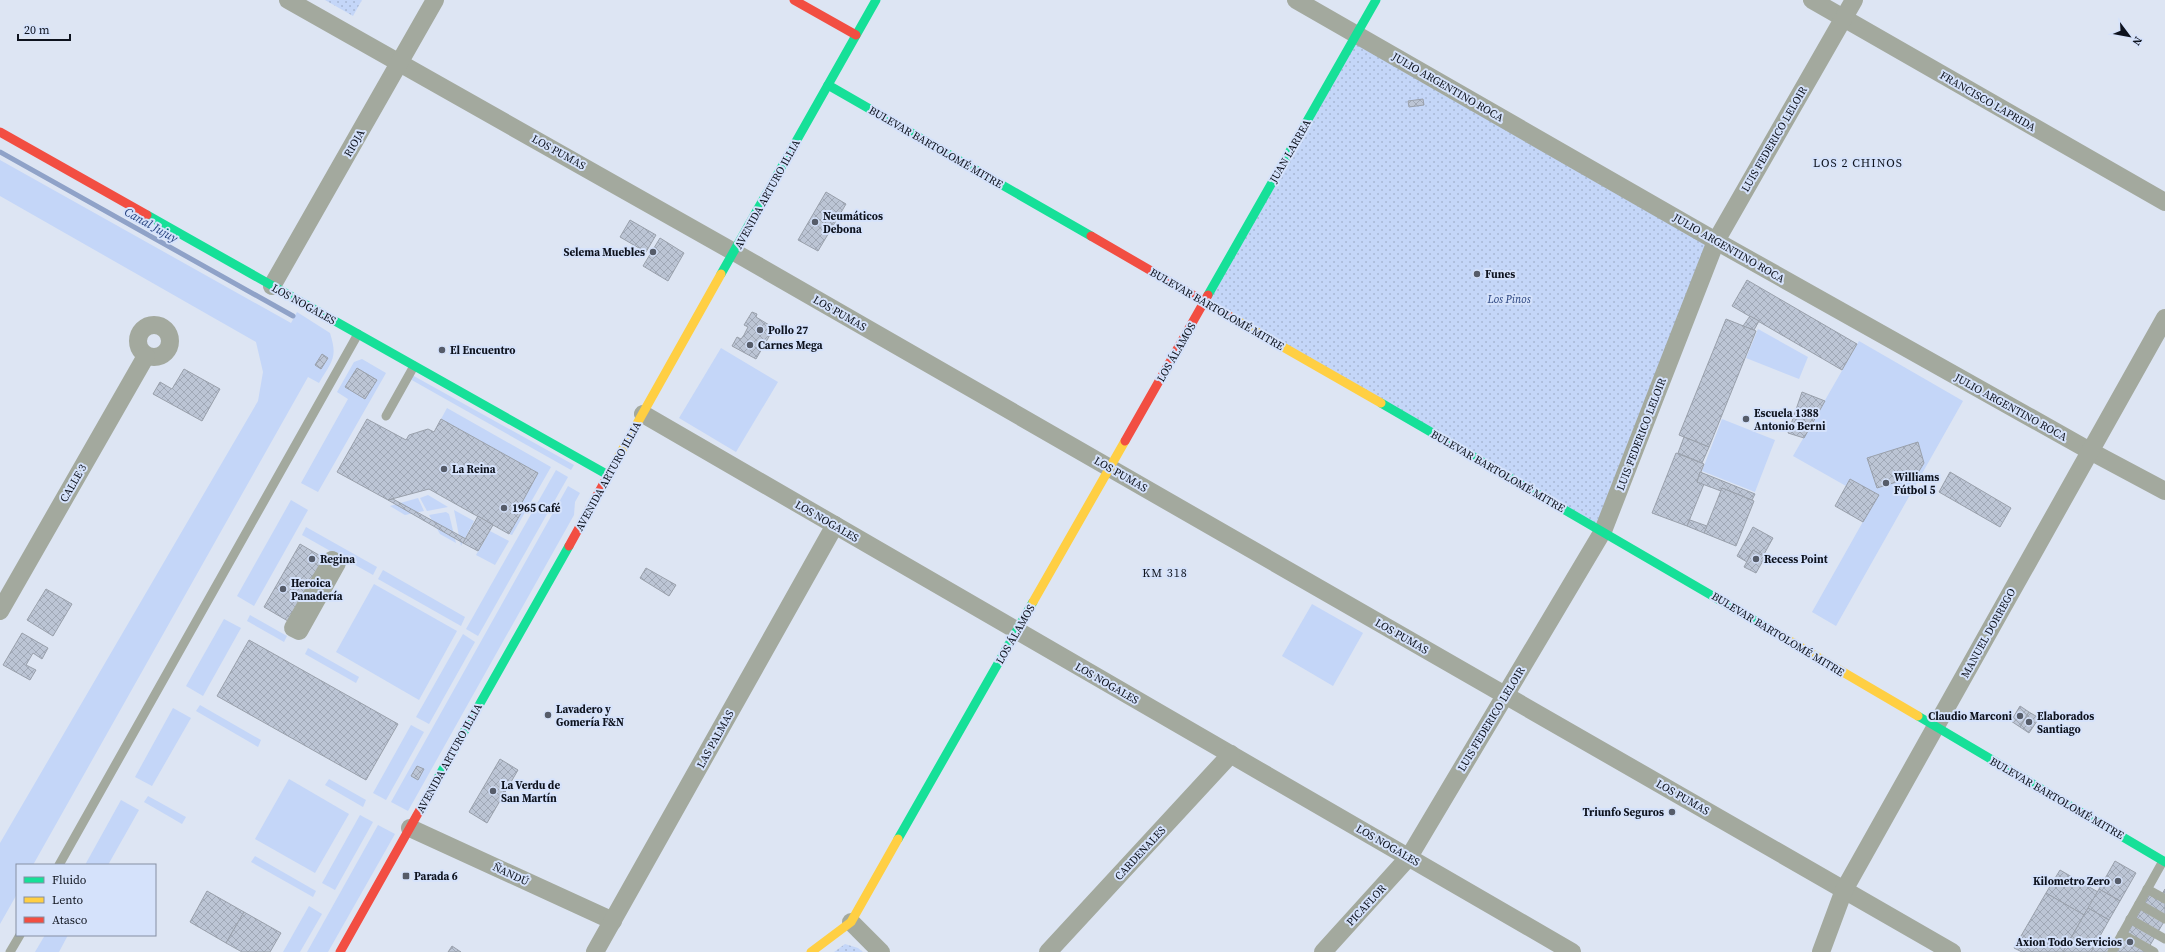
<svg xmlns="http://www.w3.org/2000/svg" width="2165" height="952" font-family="'Source Serif 4',serif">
  <defs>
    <pattern id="park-dots" width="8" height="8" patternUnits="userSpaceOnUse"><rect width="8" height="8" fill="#c4d6f8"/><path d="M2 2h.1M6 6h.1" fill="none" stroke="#a7b7d4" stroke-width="1.8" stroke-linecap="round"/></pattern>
    <pattern id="building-cross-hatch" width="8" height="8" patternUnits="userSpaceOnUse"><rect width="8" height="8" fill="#bcc5d5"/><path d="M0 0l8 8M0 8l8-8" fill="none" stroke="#a0a8b6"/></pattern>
  </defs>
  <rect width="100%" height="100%" fill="#dde5f3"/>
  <!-- green -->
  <g fill="#c4d6f8">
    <path d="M0,160L291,323L297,312L330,333C338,358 332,361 319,383L308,377L33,865H17V894L0,924V843L258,401L263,372L256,342L0,196Z"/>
    <polygon points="1758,329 1808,357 1799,379 1746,358"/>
    <polygon points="1859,341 1963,401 1836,626 1812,612 1878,495 1850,479 1846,486 1793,456"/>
    <polygon points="721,348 778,382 736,452 679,418"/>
    <polygon points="362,359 386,373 318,492 301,483 348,399 337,392 354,362"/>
    <polygon points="412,375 574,465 571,470 410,379"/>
    <polygon points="447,408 551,467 512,535 509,534 524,508 520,506 538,473 441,419"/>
    <polygon points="1722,419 1775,440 1755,492 1702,471"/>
    <polygon points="556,470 568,477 478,636 466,629"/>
    <polygon points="568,486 580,493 575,502 574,515 408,811 391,802"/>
    <polygon points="428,495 448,507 427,511 420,498"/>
    <polygon points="418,498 424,511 405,515 390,506"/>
    <polygon points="291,500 308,510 254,606 237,596"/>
    <polygon points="454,510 474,521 461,546"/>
    <polygon points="446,512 449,514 456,543 440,534 429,515"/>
    <polygon points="306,527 377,567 373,575 302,535"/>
    <polygon points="490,531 509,541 495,565 476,555"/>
    <polygon points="383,570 465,617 461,626 378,579"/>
    <polygon points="374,584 457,631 419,700 336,652"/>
    <polygon points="1312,604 1363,633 1333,686 1282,656"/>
    <polygon points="250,615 287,636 284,642 247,621"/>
    <polygon points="224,619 241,628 203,696 186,686"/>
    <polygon points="463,634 475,642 429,724 416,717"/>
    <polygon points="308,648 359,677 356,683 305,654"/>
    <polygon points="200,705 261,740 258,747 196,711"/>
    <polygon points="173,708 191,718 152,786 135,777"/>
    <polygon points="411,725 424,732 386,800 373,793"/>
    <polygon points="289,779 349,814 315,873 255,839"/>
    <polygon points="329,779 366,800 363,807 325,785"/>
    <polygon points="148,796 186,817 182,824 144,802"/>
    <polygon points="121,800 139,810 108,865 85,865"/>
    <polygon points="360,815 373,822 335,890 322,883"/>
    <polygon points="378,825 395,834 328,952 307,952"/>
    <polygon points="255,856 316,891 313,897 251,862"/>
    <polygon points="309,906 322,914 300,952 283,952"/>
    <polygon points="45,935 68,935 59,952 35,952"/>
  </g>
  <!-- park -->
  <g fill="url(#park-dots)">
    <polygon points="325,0 362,0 353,16"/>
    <polygon points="1357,35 1716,241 1603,531 1204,302"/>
    <polygon points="845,944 858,948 863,952 834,952"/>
  </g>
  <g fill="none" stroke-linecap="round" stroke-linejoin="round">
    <!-- stream -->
    <polyline stroke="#8fa2c8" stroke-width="5" points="0,152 293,316"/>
  </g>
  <!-- building -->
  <g fill="url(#building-cross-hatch)" stroke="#99a0ab">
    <polygon points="1423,99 1424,105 1409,107 1408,101"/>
    <polygon points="826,192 846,204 818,251 798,240"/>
    <polygon points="630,220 656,235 646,252 620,237"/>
    <polygon points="660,238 684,253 668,281 643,266"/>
    <polygon points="1747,280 1857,344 1842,370 1732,306"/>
    <polygon points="752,312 757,314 756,317 774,328 756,359 732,346 737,337 741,339 744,335 748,327 744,325"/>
    <polygon points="1750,316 1759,321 1754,330 1743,326"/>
    <polygon points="1726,319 1756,331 1709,447 1679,435"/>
    <polygon points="322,354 328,358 321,369 315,365"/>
    <polygon points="357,368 377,380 365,399 345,387"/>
    <polygon points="184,369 220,389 202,421 153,394 160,382 172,389"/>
    <polygon points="1802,392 1825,401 1804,438 1788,433"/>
    <polygon points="367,419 406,440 409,435 428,429 434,432 441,419 538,473 520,506 524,508 509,534 429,489 388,500 337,472"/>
    <polygon points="1684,437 1709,447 1702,463 1678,453"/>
    <polygon points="1918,442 1924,463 1916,476 1877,488 1867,458"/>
    <polygon points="1676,453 1704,464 1697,482 1704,484 1687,526 1652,513"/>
    <polygon points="1700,472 1755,494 1752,500 1722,488 1721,491 1697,482"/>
    <polygon points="1950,472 2011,508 2000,527 1939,492"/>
    <polygon points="1850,479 1879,495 1863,522 1835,506"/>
    <polygon points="1722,488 1754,501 1736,546 1704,533"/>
    <polygon points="393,499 466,539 463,543 388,500"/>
    <polygon points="478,516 493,525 478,551 463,543"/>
    <polygon points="1690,520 1707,526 1704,533 1687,526"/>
    <polygon points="1753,527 1773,538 1763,556 1753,550 1747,562 1737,556"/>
    <polygon points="300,544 329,561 293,624 264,607"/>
    <polygon points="1753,550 1765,557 1756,573 1744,567"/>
    <polygon points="646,568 676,585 669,596 640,578"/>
    <polygon points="46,589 72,604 53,636 27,620"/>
    <polygon points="22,633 48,648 42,659 33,653 26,665 36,670 30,680 3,665"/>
    <polygon points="249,640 398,724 366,780 217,696"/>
    <polygon points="2020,706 2029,712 2020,727 2011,721"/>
    <polygon points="2029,712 2039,718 2029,733 2020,727"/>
    <polygon points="500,759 518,770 487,823 469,812"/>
    <polygon points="417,766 424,769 418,780 411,776"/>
    <polygon points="2115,861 2136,873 2120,901 2099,889"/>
    <polygon points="2060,870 2098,892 2084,915 2046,893"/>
    <polygon points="2099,889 2120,901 2109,920 2088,908"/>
    <polygon points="2165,889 2165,920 2146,952 2091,952 2098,939 2118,950 2150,894 2159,899"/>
    <polygon points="207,891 244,912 226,943 190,922"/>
    <polygon points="2046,893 2084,915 2063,952 2022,952 2014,948"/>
    <polygon points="2088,908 2109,920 2091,952 2063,952"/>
    <polygon points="244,912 281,933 270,952 242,952 226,943"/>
    <polygon points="452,946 461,952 448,952"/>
  </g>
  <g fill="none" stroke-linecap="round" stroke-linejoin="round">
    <!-- lane -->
    <g stroke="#a3a99e" stroke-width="9">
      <polyline points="386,416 414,366"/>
      <polyline points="59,865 358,334"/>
      <polyline points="2147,889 2165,899"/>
      <polyline points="2139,904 2165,919"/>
      <polyline points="2130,919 2165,939"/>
      <polyline points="2122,934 2154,952"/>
      <polyline points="10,952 20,935"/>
      <polyline points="2112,952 2163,861"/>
    </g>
    <!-- street -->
    <g stroke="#a3a99e" stroke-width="18">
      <polyline points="288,0 734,252 1952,952"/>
      <polyline points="1296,0 1716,241 2090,451 2165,491"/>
      <polyline points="1812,0 2165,202"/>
      <polyline points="272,286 435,0"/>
      <circle cx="154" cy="341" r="16"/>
      <polyline points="643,414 1572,952"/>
      <polygon points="332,560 337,563 299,631 293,628"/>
      <polyline points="0,611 146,356"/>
      <polyline points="410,828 613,921"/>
      <polyline points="851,922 881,952"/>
      <polyline points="595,952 835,525"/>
      <polyline points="1048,952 1231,754"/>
      <polyline points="1323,952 1409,857 1603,531 1716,241 1854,0"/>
      <polyline points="1821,952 1844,890 2165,318"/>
    </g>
    <!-- fast -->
    <g stroke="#16e098" stroke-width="9">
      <polyline points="828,85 1091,236"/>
      <polyline points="147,215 608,475"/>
      <polyline points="721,274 876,0"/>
      <polyline points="1208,295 1376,0"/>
      <polyline points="1381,403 1778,634"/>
      <polyline points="1918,716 2165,862"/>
      <polyline points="430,792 569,546"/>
      <polyline points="898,839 1033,602"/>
    </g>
    <!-- slow -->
    <g stroke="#ffcf43" stroke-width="9">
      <polyline points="1229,316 1381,403"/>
      <polyline points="616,461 721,274"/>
      <polyline points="1033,602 1125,441"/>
      <polyline points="1778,634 1918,716"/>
      <polyline points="811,952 851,922 898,839"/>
    </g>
    <!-- jam -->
    <g stroke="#f24e42" stroke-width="9">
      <polyline points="794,0 856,35"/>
      <polyline points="0,132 147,215"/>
      <polyline points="1091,236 1229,316"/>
      <polyline points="1125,441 1208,295"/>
      <polyline points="569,546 616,461"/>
      <polyline points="340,952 430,792"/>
    </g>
  </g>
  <!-- markers -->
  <g fill="#565c69" stroke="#d5e2fb" stroke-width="1.5">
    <circle cx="815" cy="222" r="4"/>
    <circle cx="653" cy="252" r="4"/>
    <circle cx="1477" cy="274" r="4"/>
    <circle cx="760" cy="330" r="4"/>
    <circle cx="750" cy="345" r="4"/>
    <circle cx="442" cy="350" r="4"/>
    <circle cx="1746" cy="419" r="4"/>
    <circle cx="444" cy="469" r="4"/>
    <circle cx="1886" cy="483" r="4"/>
    <circle cx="504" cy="508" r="4"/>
    <circle cx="312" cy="559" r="4"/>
    <circle cx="1756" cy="559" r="4"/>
    <circle cx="283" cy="589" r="4"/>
    <circle cx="548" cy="715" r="4"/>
    <circle cx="2020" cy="716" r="4"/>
    <circle cx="2029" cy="722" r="4"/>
    <circle cx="493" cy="791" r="4"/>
    <circle cx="1672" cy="812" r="4"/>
    <rect x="402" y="872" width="8" height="8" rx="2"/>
    <circle cx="2118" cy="881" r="4"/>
    <circle cx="2130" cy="942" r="4"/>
  </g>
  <g text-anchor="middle" stroke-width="4" stroke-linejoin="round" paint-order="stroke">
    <!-- street labels -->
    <g font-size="11" fill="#0e131e" stroke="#d5e2fb">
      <text transform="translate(1448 87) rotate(30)" y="4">JULIO ARGENTINO ROCA</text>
      <text transform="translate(1988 101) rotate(30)" y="4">FRANCISCO LAPRIDA</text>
      <text transform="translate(1774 139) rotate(-60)" y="4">LUIS FEDERICO LELOIR</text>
      <text transform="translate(354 143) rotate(-60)" y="4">RIOJA</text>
      <text transform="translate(936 147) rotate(30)" y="4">BULEVAR BARTOLOMÉ MITRE</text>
      <text transform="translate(1290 151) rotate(-60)" y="4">JUAN LARREA</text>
      <text transform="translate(559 152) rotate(29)" y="4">LOS PUMAS</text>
      <text transform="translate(767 194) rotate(-61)" y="4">AVENIDA ARTURO ILLIA</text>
      <text transform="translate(1729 248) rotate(30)" y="4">JULIO ARGENTINO ROCA</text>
      <text transform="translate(304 304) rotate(29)" y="4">LOS NOGALES</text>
      <text transform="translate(1217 309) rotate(30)" y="4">BULEVAR BARTOLOMÉ MITRE</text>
      <text transform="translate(840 313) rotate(30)" y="4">LOS PUMAS</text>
      <text transform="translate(1176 352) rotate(-60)" y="4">LOS ÁLAMOS</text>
      <text transform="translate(2011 407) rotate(29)" y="4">JULIO ARGENTINO ROCA</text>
      <text transform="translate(1641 434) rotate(-69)" y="4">LUIS FEDERICO LELOIR</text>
      <text transform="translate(1498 471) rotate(30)" y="4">BULEVAR BARTOLOMÉ MITRE</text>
      <text transform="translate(1121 474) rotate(30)" y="4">LOS PUMAS</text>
      <text transform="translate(608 476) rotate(-61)" y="4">AVENIDA ARTURO ILLIA</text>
      <text transform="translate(73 483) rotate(-60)" y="4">CALLE 3</text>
      <text transform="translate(827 521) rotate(30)" y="4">LOS NOGALES</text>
      <text transform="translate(1988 633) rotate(-61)" y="4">MANUEL DORREGO</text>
      <text transform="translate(1015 634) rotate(-60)" y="4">LOS ÁLAMOS</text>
      <text transform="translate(1778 634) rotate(31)" y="4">BULEVAR BARTOLOMÉ MITRE</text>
      <text transform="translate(1402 636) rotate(30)" y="4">LOS PUMAS</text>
      <text transform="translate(1107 683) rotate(30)" y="4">LOS NOGALES</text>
      <text transform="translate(1491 719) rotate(-59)" y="4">LUIS FEDERICO LELOIR</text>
      <text transform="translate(715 739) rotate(-61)" y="4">LAS PALMAS</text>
      <text transform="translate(449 758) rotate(-61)" y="4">AVENIDA ARTURO ILLIA</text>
      <text transform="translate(1683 797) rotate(30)" y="4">LOS PUMAS</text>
      <text transform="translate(2057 798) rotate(30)" y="4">BULEVAR BARTOLOMÉ MITRE</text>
      <text transform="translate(1388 845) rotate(30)" y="4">LOS NOGALES</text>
      <text transform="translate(1140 853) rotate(-47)" y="4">CARDENALES</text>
      <text transform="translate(511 874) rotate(25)" y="4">ÑANDÚ</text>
      <text transform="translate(1366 905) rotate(-47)" y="4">PICAFLOR</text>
    </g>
    <!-- poi labels -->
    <g font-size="11" font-weight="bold" fill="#0e131e" stroke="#d5e2fb" text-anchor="start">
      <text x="823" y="220">Neumáticos<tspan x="823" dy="13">Debona</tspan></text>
      <text x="645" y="256" text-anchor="end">Selema Muebles</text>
      <text x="1485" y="278">Funes</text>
      <text x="768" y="334">Pollo 27</text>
      <text x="758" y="349">Carnes Mega</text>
      <text x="450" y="354">El Encuentro</text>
      <text x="1754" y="417">Escuela 1388<tspan x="1754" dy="13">Antonio Berni</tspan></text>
      <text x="452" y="473">La Reina</text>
      <text x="1894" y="481">Williams<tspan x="1894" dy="13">Fútbol 5</tspan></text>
      <text x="512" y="512">1965 Café</text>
      <text x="320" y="563">Regina</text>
      <text x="1764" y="563">Recess Point</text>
      <text x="291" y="587">Heroica<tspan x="291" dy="13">Panadería</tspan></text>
      <text x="556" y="713">Lavadero y<tspan x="556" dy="13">Gomería F&amp;N</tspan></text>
      <text x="2012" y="720" text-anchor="end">Claudio Marconi</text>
      <text x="2037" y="720">Elaborados<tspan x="2037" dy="13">Santiago</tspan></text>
      <text x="501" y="789">La Verdu de<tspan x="501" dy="13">San Martín</tspan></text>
      <text x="1664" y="816" text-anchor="end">Triunfo Seguros</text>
      <text x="414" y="880">Parada 6</text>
      <text x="2110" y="885" text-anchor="end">Kilometro Zero</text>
      <text x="2122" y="946" text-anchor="end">Axion Todo Servicios</text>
    </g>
    <!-- park labels -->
    <g font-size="11" font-style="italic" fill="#203b78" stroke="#d5e2fb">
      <text x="1509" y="303">Los Pinos</text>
    </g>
    <!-- neighbourhood labels -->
    <g font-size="12" letter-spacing="1" fill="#0e131e" stroke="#d5e2fb">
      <text x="1858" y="167">LOS 2 CHINOS</text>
      <text x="1165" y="577">KM 318</text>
    </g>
    <!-- water labels -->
    <g font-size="12" font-style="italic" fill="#26427f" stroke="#d5e2fb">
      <text transform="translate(151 225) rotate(29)" y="4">Canal Jujuy</text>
    </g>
  </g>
  <!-- legend -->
  <rect x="16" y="864" width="140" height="72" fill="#d5e2fb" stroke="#858fa3"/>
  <rect x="24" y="877" width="20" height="6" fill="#16e098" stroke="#858fa3"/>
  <text x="52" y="884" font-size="12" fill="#0e131e">Fluido</text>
  <rect x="24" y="897" width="20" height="6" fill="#ffcf43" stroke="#858fa3"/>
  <text x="52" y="904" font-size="12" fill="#0e131e">Lento</text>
  <rect x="24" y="917" width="20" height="6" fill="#f24e42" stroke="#858fa3"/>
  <text x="52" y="924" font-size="12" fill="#0e131e">Atasco</text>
  <!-- north arrow -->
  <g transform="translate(2129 36) rotate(122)" stroke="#d5e2fb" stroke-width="3" paint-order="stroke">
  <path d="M0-3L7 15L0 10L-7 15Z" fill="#0e131e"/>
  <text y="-6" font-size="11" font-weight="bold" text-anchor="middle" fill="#0e131e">N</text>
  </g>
  <!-- scale -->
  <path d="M18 34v6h52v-6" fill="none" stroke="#0e131e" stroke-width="2"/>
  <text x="24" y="34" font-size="12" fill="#0e131e" stroke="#d5e2fb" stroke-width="3" paint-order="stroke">20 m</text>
</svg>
